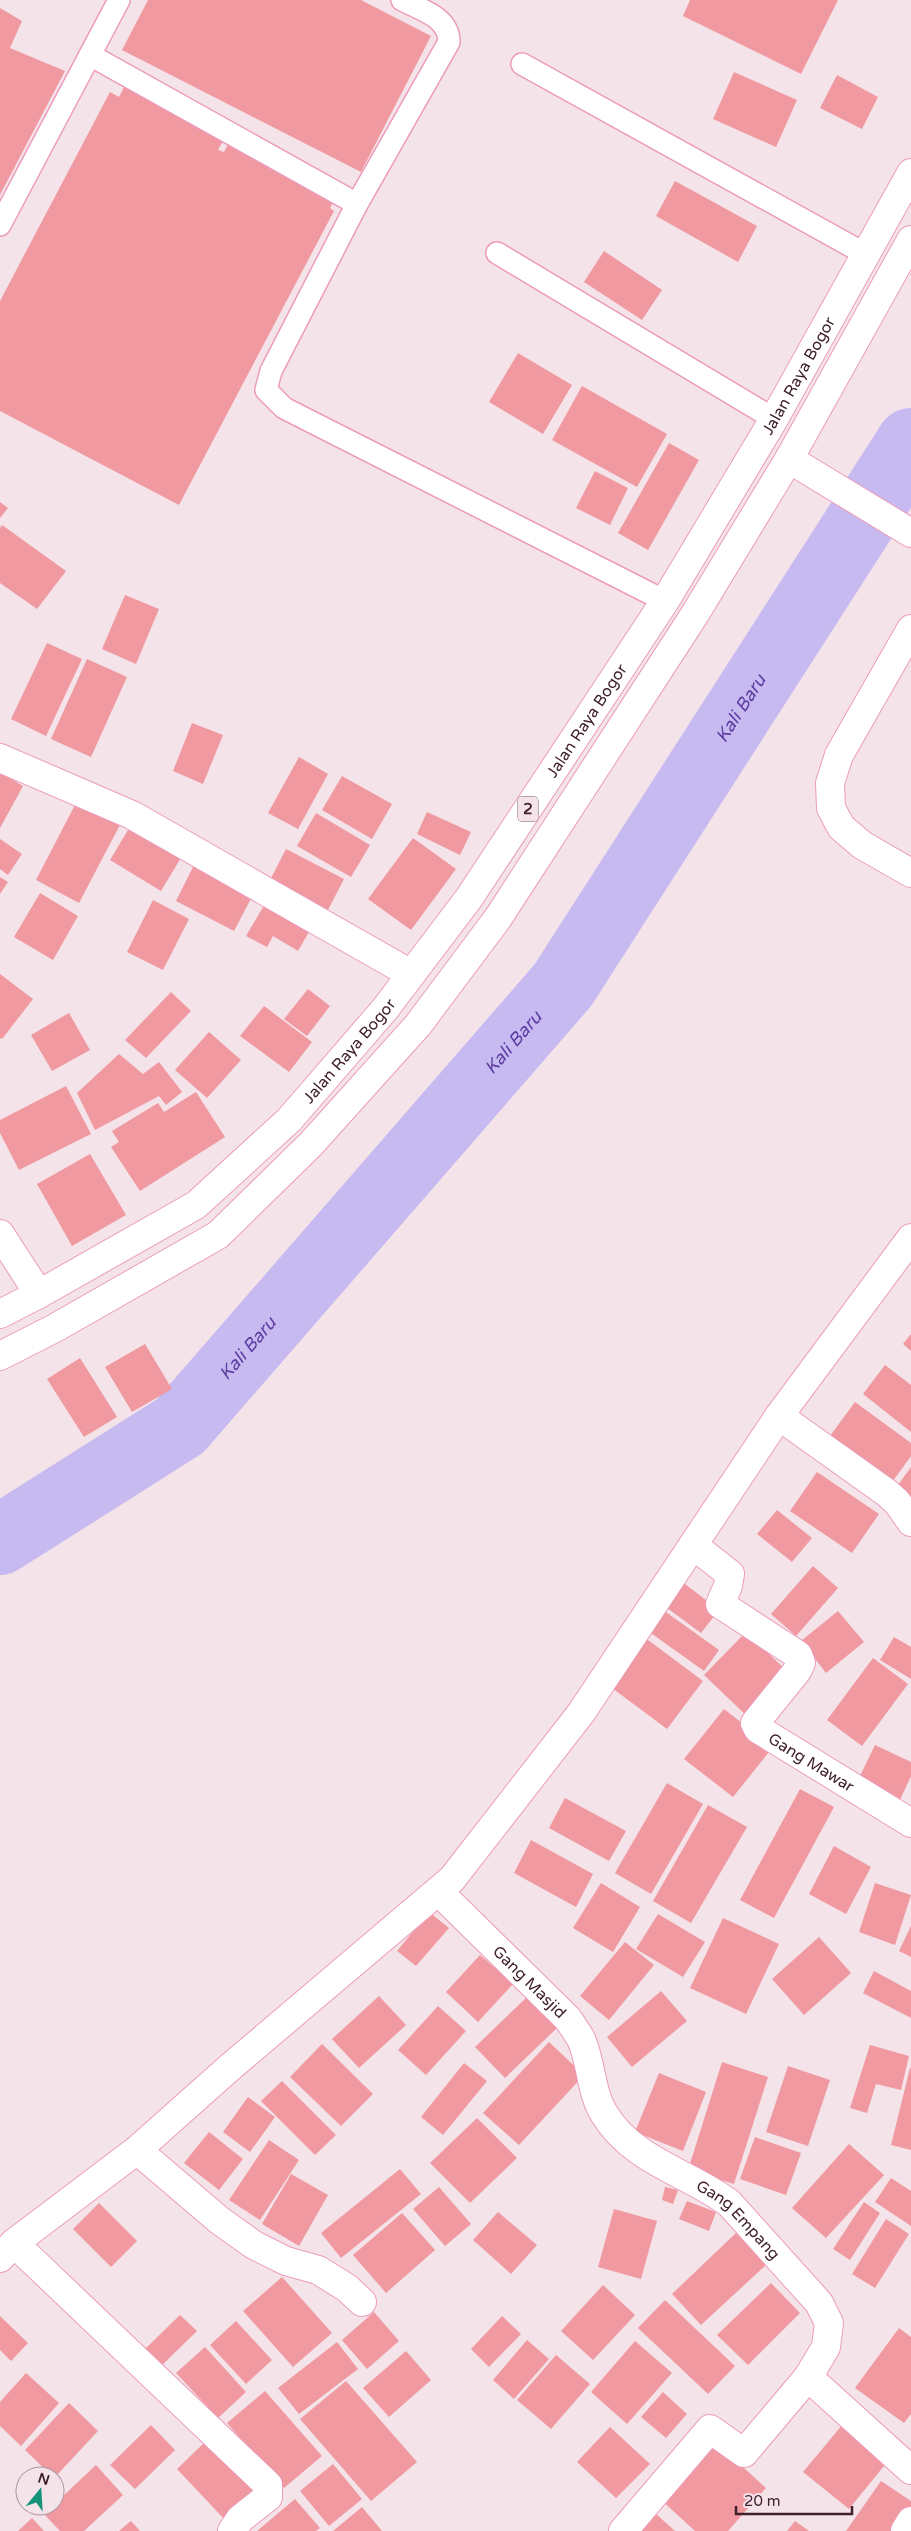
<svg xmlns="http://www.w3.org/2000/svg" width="911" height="2531" font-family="'Varela Round',sans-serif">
  <rect width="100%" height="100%" fill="#f5e3ea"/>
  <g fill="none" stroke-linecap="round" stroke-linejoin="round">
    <!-- river -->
    <path stroke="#c6baf1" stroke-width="70" id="s1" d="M0,1540L180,1426L563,985L911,443"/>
  </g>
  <!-- building -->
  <g fill="#f099a0">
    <polygon points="148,0 361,0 431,36 361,172 122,50"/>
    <polygon points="690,0 838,0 801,74 683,16"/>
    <polygon points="0,8 22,21 10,48 65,71 0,195"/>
    <polygon points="734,72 797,100 776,147 713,119"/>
    <polygon points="837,75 878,97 862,129 820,108"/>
    <polygon points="124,87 224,139 218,150 224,152 230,141 336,197 330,208 334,211 179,505 0,411 0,301 110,92 119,97"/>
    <polygon points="675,181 757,226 738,262 656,216"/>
    <polygon points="604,251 662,290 642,320 584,282"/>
    <polygon points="518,353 572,385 543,434 489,402"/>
    <polygon points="582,386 667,434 637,487 552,440"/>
    <polygon points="669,443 699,460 648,550 618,533"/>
    <polygon points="595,471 628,488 610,525 576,508"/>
    <polygon points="0,502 8,508 0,518"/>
    <polygon points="2,525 66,571 37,609 0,583 0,528"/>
    <polygon points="125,595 159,609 136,664 102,649"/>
    <polygon points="47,643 82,659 46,736 11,719"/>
    <polygon points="87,659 127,677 91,757 51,739"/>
    <polygon points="192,723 223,735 203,784 173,771"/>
    <polygon points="299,757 328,774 298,829 268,813"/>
    <polygon points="0,772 23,786 0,828"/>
    <polygon points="342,776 392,804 372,839 322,810"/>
    <polygon points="77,801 121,823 79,903 36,880"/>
    <polygon points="427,812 471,832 460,855 417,834"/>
    <polygon points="316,813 370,845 351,877 297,846"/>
    <polygon points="131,825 182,856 161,891 110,860"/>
    <polygon points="413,838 456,869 411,930 368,899"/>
    <polygon points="0,839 22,854 8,875 0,869"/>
    <polygon points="286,849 344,879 328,910 270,880"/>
    <polygon points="196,861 255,891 234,931 176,901"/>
    <polygon points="0,877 8,882 0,894"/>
    <polygon points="40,893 78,916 53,960 14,937"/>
    <polygon points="269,897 314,923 298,951 273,936 267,947 246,936"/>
    <polygon points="153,900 189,919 163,970 127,952"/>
    <polygon points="0,974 33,999 2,1039 0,1038"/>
    <polygon points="308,989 330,1006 307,1036 284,1019"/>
    <polygon points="171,992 191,1011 146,1058 125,1040"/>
    <polygon points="264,1006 312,1042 289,1072 240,1036"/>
    <polygon points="69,1013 90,1050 52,1071 31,1035"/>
    <polygon points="209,1032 241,1060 207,1098 175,1070"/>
    <polygon points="119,1054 143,1074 159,1062 182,1092 166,1105 159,1096 95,1130 77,1093"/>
    <polygon points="66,1086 91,1134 19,1170 0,1133 0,1120"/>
    <polygon points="196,1092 225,1137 140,1191 111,1147 119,1142 112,1131 158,1103 164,1112"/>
    <polygon points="90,1154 126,1215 72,1246 37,1184"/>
    <polygon points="911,1334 911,1351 903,1344"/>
    <polygon points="145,1344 172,1389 132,1412 105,1367"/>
    <polygon points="80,1358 117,1417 84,1437 47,1379"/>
    <polygon points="885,1365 911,1385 911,1432 863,1394"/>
    <polygon points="855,1402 911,1443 911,1456 890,1485 827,1440"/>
    <polygon points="911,1467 911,1505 893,1492"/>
    <polygon points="817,1472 879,1514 852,1553 790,1511"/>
    <polygon points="777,1510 812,1538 792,1562 757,1534"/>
    <polygon points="813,1566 838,1588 796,1636 771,1614"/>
    <polygon points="681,1581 719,1610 701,1633 663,1605"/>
    <polygon points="663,1610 719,1650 704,1671 648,1631"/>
    <polygon points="838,1611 864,1642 826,1673 801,1641"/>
    <polygon points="746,1632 790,1674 748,1717 704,1675"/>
    <polygon points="644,1637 703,1681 667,1729 608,1685"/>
    <polygon points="894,1637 911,1647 911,1679 880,1660"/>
    <polygon points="873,1658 908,1684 862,1746 827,1720"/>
    <polygon points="724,1709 773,1747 733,1797 684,1759"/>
    <polygon points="875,1745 911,1762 911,1776 900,1800 858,1780"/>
    <polygon points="667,1783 703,1804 651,1894 615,1873"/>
    <polygon points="800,1789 834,1807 774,1918 740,1900"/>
    <polygon points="565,1798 626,1831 609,1861 549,1828"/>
    <polygon points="708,1805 747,1827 691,1923 653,1901"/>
    <polygon points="531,1840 593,1874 576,1907 514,1873"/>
    <polygon points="834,1846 871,1867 846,1914 809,1894"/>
    <polygon points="601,1883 640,1907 613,1952 573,1928"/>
    <polygon points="875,1883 911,1895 895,1945 859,1932"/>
    <polygon points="429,1912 449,1928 416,1966 397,1951"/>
    <polygon points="658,1914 705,1942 683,1977 636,1949"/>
    <polygon points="723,1918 779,1944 746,2014 690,1988"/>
    <polygon points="911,1926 911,1957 899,1951"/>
    <polygon points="819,1937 851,1973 804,2015 772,1979"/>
    <polygon points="625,1942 654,1965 609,2020 580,1996"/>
    <polygon points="480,1955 513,1984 478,2022 446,1992"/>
    <polygon points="874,1971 911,1991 911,2018 863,1993"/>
    <polygon points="661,1991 687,2021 632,2067 607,2037"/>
    <polygon points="379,1996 406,2025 359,2068 332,2039"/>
    <polygon points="528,1996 558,2027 505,2078 475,2047"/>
    <polygon points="438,2006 466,2031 426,2075 398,2050"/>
    <polygon points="549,2042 584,2075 519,2145 483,2113"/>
    <polygon points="322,2044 373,2094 341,2126 290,2077"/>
    <polygon points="870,2045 909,2056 901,2090 876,2084 867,2113 850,2108"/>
    <polygon points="722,2062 768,2077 734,2184 688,2170"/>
    <polygon points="464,2063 487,2081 443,2135 421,2117"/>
    <polygon points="788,2066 830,2080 808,2146 766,2132"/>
    <polygon points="910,2068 911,2068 911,2150 891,2145"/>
    <polygon points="659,2073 706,2092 683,2151 635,2132"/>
    <polygon points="282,2081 336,2135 315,2155 261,2101"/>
    <polygon points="248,2097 275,2117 250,2152 223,2132"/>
    <polygon points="477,2118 517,2158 470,2203 430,2163"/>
    <polygon points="209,2132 243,2159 219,2190 184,2163"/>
    <polygon points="755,2137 801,2153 786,2195 740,2179"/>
    <polygon points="269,2140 299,2160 260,2220 229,2200"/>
    <polygon points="849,2144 884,2175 826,2238 792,2208"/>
    <polygon points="400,2169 421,2194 341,2258 321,2233"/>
    <polygon points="291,2174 328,2195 299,2246 262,2224"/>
    <polygon points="891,2178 911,2191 911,2226 875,2202"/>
    <polygon points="439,2187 471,2224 445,2246 413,2209"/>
    <polygon points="665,2187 678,2190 673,2204 662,2200"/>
    <polygon points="687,2201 716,2212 709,2231 679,2219"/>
    <polygon points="864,2202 880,2213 850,2260 833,2249"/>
    <polygon points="99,2203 137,2241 111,2267 73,2229"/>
    <polygon points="614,2209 657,2221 641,2279 598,2267"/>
    <polygon points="498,2212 537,2245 511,2274 473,2240"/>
    <polygon points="402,2213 435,2250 386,2293 353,2255"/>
    <polygon points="886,2219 909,2234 875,2288 852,2274"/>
    <polygon points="736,2233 766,2265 701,2325 672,2294"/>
    <polygon points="282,2277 332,2333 293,2367 243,2311"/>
    <polygon points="771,2283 800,2313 748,2365 717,2335"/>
    <polygon points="603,2285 635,2315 593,2360 561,2331"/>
    <polygon points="665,2300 735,2366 708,2394 638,2328"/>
    <polygon points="374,2312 399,2341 367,2369 342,2340"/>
    <polygon points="180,2315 197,2331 159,2368 142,2352"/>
    <polygon points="0,2316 28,2343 11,2361 0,2350"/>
    <polygon points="502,2316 521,2334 489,2367 471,2349"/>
    <polygon points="236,2321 272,2360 246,2384 210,2345"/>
    <polygon points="899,2328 911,2337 911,2414 904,2423 855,2388"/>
    <polygon points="527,2340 549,2359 514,2399 493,2380"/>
    <polygon points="635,2341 672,2373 627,2424 591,2392"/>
    <polygon points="337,2342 358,2369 299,2414 278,2388"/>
    <polygon points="205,2347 246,2392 218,2418 176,2373"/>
    <polygon points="406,2351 431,2380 389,2417 363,2388"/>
    <polygon points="556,2355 590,2384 551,2429 517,2400"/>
    <polygon points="26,2373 59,2403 21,2446 0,2426 0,2402"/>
    <polygon points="346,2381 417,2462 371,2501 300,2419"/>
    <polygon points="265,2391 322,2456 284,2488 227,2423"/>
    <polygon points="663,2392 687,2414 666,2438 641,2417"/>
    <polygon points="69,2403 98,2431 56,2476 52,2476 25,2450"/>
    <polygon points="843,2424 888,2461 849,2509 803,2472"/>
    <polygon points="151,2425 175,2450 135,2489 110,2465"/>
    <polygon points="610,2427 650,2464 616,2498 577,2462"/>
    <polygon points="712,2439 766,2488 728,2531 695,2531 659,2498"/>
    <polygon points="206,2441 256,2493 226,2521 177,2469"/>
    <polygon points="333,2464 362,2499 329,2526 300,2491"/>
    <polygon points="96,2465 123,2495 84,2531 60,2531 44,2514"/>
    <polygon points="881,2481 911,2501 911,2515 900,2531 846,2531"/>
    <polygon points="295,2499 320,2528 316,2531 257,2531"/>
    <polygon points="362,2507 382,2531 333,2531"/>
    <polygon points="656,2514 675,2531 641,2531"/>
    <polygon points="32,2518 44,2531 18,2531"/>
    <polygon points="131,2521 140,2531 119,2531"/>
    <polygon points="795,2521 809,2531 787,2531"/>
  </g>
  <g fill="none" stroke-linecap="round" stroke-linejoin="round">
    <!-- service casing -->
    <g stroke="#ed9bbb" stroke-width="24">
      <g id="service">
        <path d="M402,0C421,10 449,17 449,42L357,204L271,371L266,390L284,408L665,601"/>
        <polyline points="90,55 357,204"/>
        <polyline points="522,64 867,255"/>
        <polyline points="0,225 119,0"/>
        <polyline points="497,253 774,419"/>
      </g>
    </g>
    <!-- minor casing -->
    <g stroke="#ed9bbb" stroke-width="30">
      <g id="minor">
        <polyline points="789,459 911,533"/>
        <polyline points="911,629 839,755 830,783 831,808 841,827 862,845 911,873"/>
        <polyline points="0,758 132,815 411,974"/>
        <polyline points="0,1234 39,1294"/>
        <polyline points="779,1416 887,1493 897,1502 911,1522"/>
        <path id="s2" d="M693,1545L730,1574L728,1586L720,1604L798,1655L801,1663L797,1671L755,1723L758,1729L911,1823"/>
        <path id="s3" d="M438,1891L568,2019C572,2025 577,2032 581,2039C592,2063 590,2092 605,2115C633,2161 689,2173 729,2203L819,2303L829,2323L826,2347L808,2377L744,2453L710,2429L623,2531"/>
        <polyline points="137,2150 219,2220 254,2245 286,2261 318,2270 347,2288 362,2302"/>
        <polyline points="14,2243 268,2485 268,2497 240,2519 232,2531"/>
        <polyline points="0,2258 14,2243 137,2150 228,2069 452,1879 581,1713 779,1416 911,1238"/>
        <polyline points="808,2377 911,2470"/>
        <polyline points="905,2531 911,2521"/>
      </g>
    </g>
    <!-- trunk casing -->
    <g stroke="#ed9bbb" stroke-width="30">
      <g id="trunk">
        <path id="s4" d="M0,1314L39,1294L196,1205L289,1120L385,1009L469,898L665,601L774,419L911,173"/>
        <polyline points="0,1356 55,1328 218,1235 311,1144 418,1025 498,918 695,614 789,459 911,240"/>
      </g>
    </g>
    <!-- service -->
    <use href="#service" stroke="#fff" stroke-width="21"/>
    <!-- minor -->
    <use href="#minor" stroke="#fff" stroke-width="28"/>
    <!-- trunk -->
    <use href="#trunk" stroke="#fff" stroke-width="28"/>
  </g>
  <g text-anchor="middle" stroke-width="4" stroke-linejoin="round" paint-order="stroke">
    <!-- shield labels -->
    <rect fill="#f5e3ea" stroke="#775b66" stroke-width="1" x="518" y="796.5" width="20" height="25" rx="4"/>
    <g font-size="15" font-weight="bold" fill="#41212e">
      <text x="528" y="814">2</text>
    </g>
    <!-- street labels -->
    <g font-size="16" fill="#41212e" stroke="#f5e3ea">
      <text dy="6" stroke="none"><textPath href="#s4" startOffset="1254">Jalan Raya Bogor</textPath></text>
      <text dy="6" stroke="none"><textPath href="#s4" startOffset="849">Jalan Raya Bogor</textPath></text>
      <text dy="6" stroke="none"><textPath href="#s4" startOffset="442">Jalan Raya Bogor</textPath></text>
      <text dy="6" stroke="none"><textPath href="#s2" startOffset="326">Gang Mawar</textPath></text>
      <text dy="6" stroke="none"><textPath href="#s3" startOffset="129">Gang Masjid</textPath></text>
      <text dy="6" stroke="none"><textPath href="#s3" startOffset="458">Gang Empang</textPath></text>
    </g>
    <!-- water labels -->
    <g font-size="18" font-style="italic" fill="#5e3ca2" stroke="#f5e3ea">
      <text dy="6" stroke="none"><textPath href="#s1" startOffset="1126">Kali Baru</textPath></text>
      <text dy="6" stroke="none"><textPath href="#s1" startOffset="721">Kali Baru</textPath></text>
      <text dy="6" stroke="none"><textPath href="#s1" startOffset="316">Kali Baru</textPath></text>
    </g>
  </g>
  <!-- north arrow -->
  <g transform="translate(40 2491) rotate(18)"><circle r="24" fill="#f5e3ea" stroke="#ad959f"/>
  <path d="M0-4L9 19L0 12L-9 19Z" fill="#15937a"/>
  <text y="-8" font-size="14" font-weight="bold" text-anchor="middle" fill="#41212e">N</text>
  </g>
  <!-- scale -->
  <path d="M736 2506v8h116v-8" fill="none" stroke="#41212e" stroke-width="2.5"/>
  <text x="744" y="2506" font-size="15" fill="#41212e" stroke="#f5e3ea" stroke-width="4" paint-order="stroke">20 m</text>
</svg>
